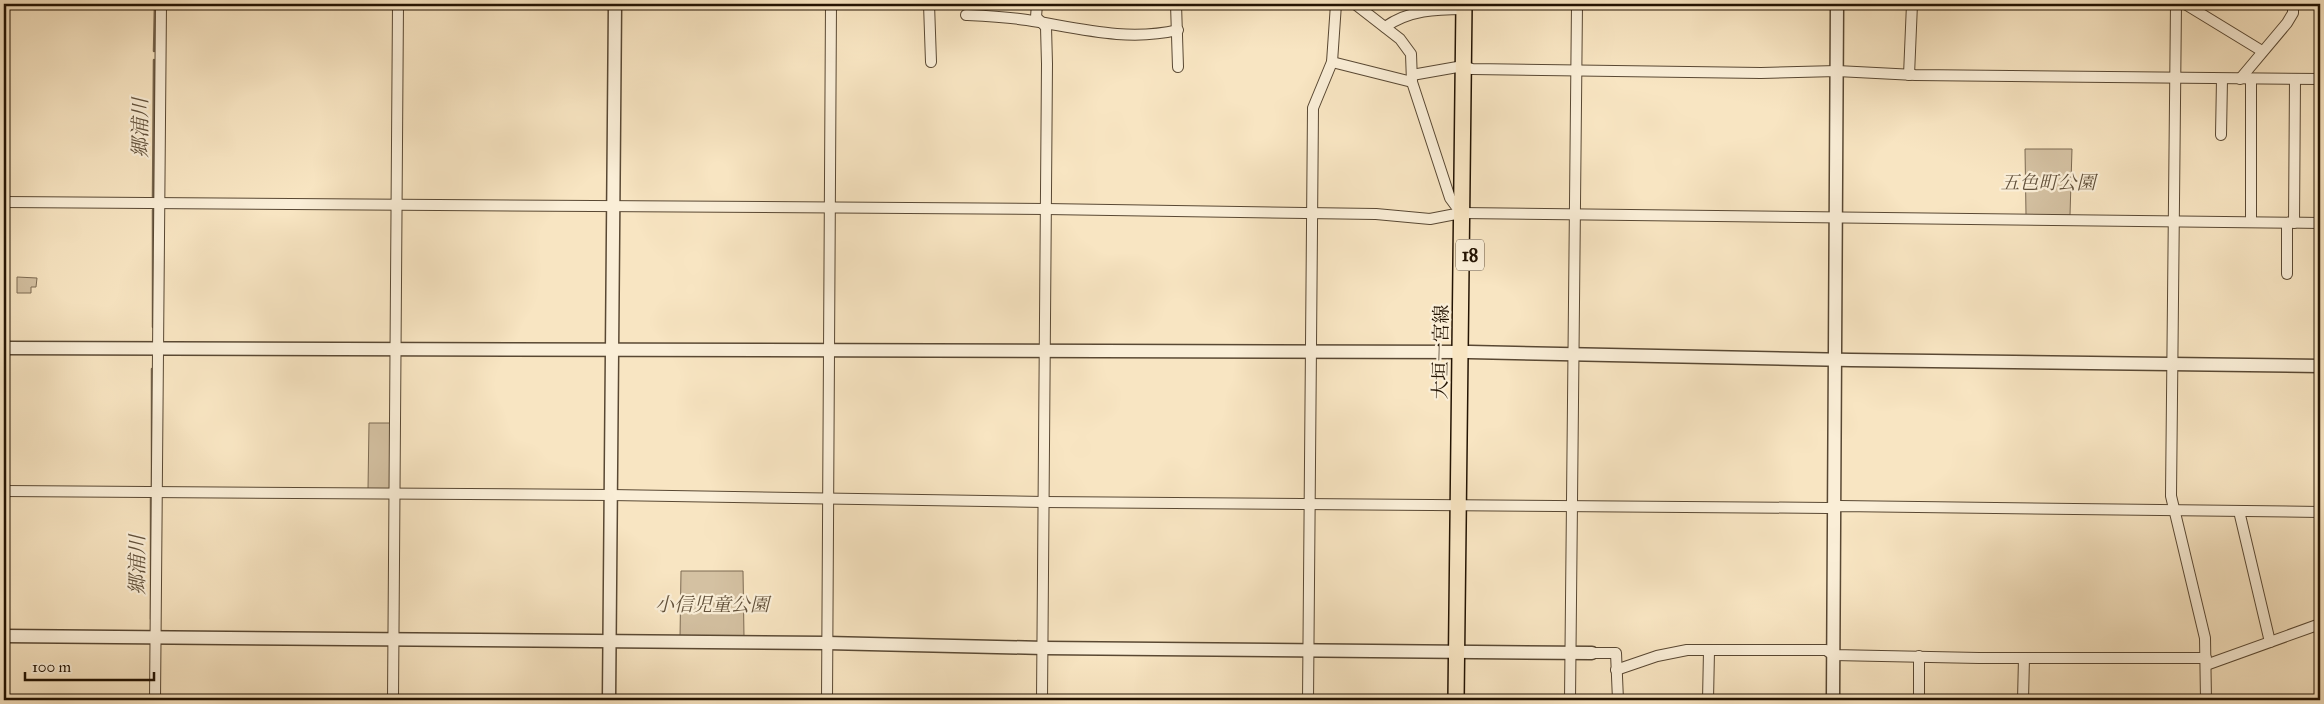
<svg xmlns="http://www.w3.org/2000/svg" width="2324" height="704" font-family="'IM FELL Great Primer','Noto Serif JP',serif">
  <rect width="100%" height="100%" fill="#f8e5c2"/>
  <filter id="stains"><feTurbulence type="fractalNoise" baseFrequency=".004" numOctaves="4"/><feColorMatrix values="0 0 0 0 .2 0 0 0 0 .09 0 0 0 0 .02 0 0 0 .5 -.17"/></filter>
  <radialGradient id="worn" r=".72"><stop offset=".6" stop-color="#630" stop-opacity="0"/><stop offset="1" stop-color="#630" stop-opacity=".3"/></radialGradient>
  <!-- green -->
  <g fill="#d4c1a2" stroke="#7c6a52">
    <polygon points="2025,149 2072,149 2070,215 2026,215"/>
    <polygon points="17,277 37,278 36,287 31,287 31,293 17,293"/>
    <polygon points="369,423 391,423 390,489 368,489"/>
    <polygon points="681,571 743,571 744,637 680,637"/>
  </g>
  <g fill="none" stroke-linecap="round" stroke-linejoin="round">
    <!-- stream -->
    <g stroke="#78674f" stroke-width="2.5">
      <polyline points="154,51 155,4"/>
      <polyline points="153,197 154,60"/>
      <polyline points="153,327 153,210"/>
      <polyline points="152,489 152,369"/>
      <polyline points="151,619 151,497"/>
    </g>
    <!-- minor casing -->
    <g stroke="#594833" stroke-width="12">
      <g id="minor">
        <polyline points="929,4 931,62"/>
        <polyline points="1037,4 1036,17 1046,27 1047,64 1042,700"/>
        <polyline points="1176,4 1178,67"/>
        <polyline points="2176,4 2171,496 2205,638 2206,700"/>
        <polyline points="2185,4 2262,51"/>
        <polyline points="2317,5 2320,5"/>
        <path d="M966,15C986,16 1007,17 1027,20C1078,28 1126,42 1178,30"/>
        <path d="M1385,27C1409,10 1436,9 1464,9"/>
        <polyline points="1332,62 1412,82"/>
        <polyline points="1412,75 1463,66 1472,69 1761,73 1837,71 1915,75 2320,79"/>
        <polyline points="1909,75 1912,4"/>
        <polyline points="2240,79 2287,23 2293,13 2293,4"/>
        <polyline points="2251,79 2251,222"/>
        <polyline points="2221,135 2222,79"/>
        <polyline points="4,202 1046,209 1376,214 1430,219 1461,213 1450,198 1412,82 1411,54 1400,39 1355,4"/>
        <polyline points="1461,213 2320,223"/>
        <polyline points="2294,223 2295,79"/>
        <polyline points="2287,274 2287,223"/>
        <polyline points="4,491 611,495 1044,502 1828,508 1840,506 2320,512"/>
        <polyline points="2239,511 2270,642"/>
        <polyline points="1592,653 1616,653 1618,700"/>
        <polyline points="2206,665 2320,624"/>
        <polyline points="1616,670 1657,656 1687,650 1826,650 1833,655 1979,658 2206,658"/>
        <polyline points="155,700 161,4"/>
        <polyline points="393,700 398,4"/>
        <polyline points="827,700 831,4"/>
        <polyline points="1308,700 1313,108 1332,62 1336,4"/>
        <polyline points="1570,700 1577,4"/>
        <polyline points="1708,700 1709,651"/>
        <polyline points="1919,700 1919,656"/>
        <polyline points="2023,700 2024,658"/>
      </g>
    </g>
    <!-- tertiary casing -->
    <g stroke="#594833" stroke-width="15">
      <g id="tertiary">
        <polyline points="4,348 1470,352 1851,360 2320,366"/>
        <polyline points="4,636 827,643 1044,648 1592,653"/>
        <polyline points="609,700 615,4"/>
        <polyline points="1833,700 1837,4"/>
      </g>
    </g>
    <!-- primary casing -->
    <g stroke="#241403" stroke-width="18">
      <polyline id="primary" points="1456,700 1464,4"/>
    </g>
    <!-- minor -->
    <use href="#minor" stroke="#faeed7" stroke-width="10"/>
    <!-- tertiary -->
    <use href="#tertiary" stroke="#faeed7" stroke-width="12"/>
    <!-- primary -->
    <use href="#primary" stroke="#f8e5c2" stroke-width="15"/>
  </g>
  <g text-anchor="middle" stroke-width="4.5" stroke-linejoin="round" paint-order="stroke">
    <!-- shield labels -->
    <rect fill="#faeed7" stroke="#645543" stroke-width="1" x="1456" y="239.5" width="28" height="31" rx="4"/>
    <g font-size="18" font-weight="bold" fill="#241403">
      <text x="1470" y="261">18</text>
    </g>
    <!-- park labels -->
    <g font-size="19" font-style="italic" fill="#62513b" stroke="#faeed7">
      <text x="2048" y="189">五色町公園</text>
      <text x="712" y="611">小信児童公園</text>
    </g>
    <!-- street labels -->
    <g font-size="19" fill="#241403" stroke="#faeed7">
      <text transform="translate(1440 352) rotate(-89)" y="7">大垣一宮線</text>
    </g>
    <!-- water labels -->
    <g font-size="20" font-style="italic" fill="#63523c" stroke="#faeed7">
      <text transform="translate(140 128) rotate(-90)" y="7">郷浦川</text>
      <text transform="translate(137 565) rotate(-90)" y="7">郷浦川</text>
    </g>
  </g>
  <!-- margin -->
  <rect width="2324" height="704" fill="none" stroke="#f8e5c2" stroke-width="20"/>
  <rect x="5" y="5" width="2314" height="694" fill="none" stroke="#241403" stroke-width="2.5"/>
  <rect x="10" y="10" width="2304" height="684" fill="none" stroke="#241403"/>
  <!-- scale -->
  <path d="M25 672v8h129v-8" fill="none" stroke="#241403" stroke-width="2.5"/>
  <text x="32" y="672" font-size="15" fill="#241403" stroke="#faeed7" stroke-width="4" paint-order="stroke">100 m</text>
  <rect width="100%" height="100%" filter="url(#stains)"/>
  <rect width="100%" height="100%" fill="url(#worn)"/>
</svg>
